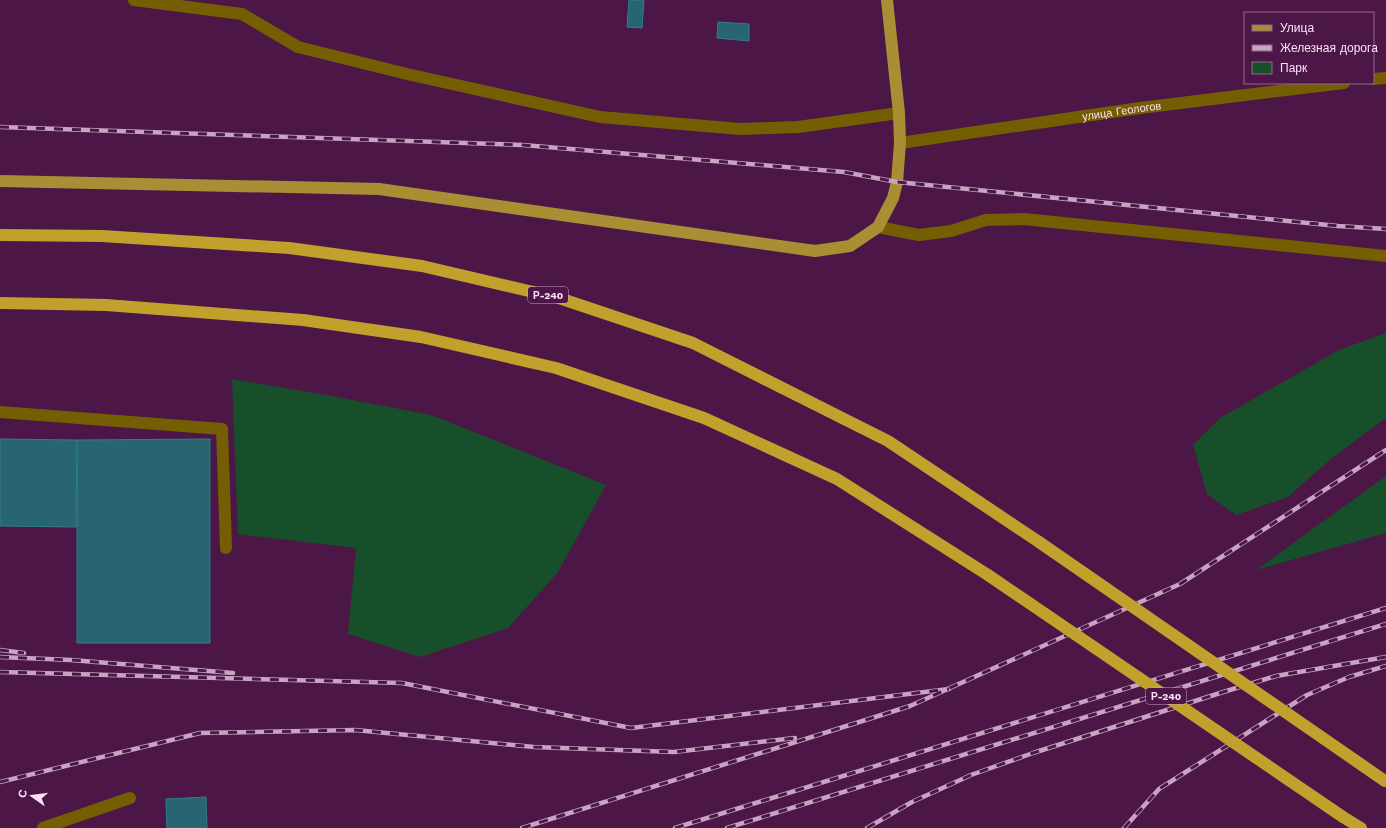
<svg xmlns="http://www.w3.org/2000/svg" width="1386" height="828" font-family="'Work Sans',sans-serif">
  <rect width="100%" height="100%" fill="#4c1747"/>
  <!-- green -->
  <g fill="#174f2b">
    <polygon points="1386,333 1386,418 1331,459 1288,497 1236,515 1207,494 1193,445 1220,418 1339,350"/>
    <polygon points="232,379 332,396 431,415 606,485 558,572 508,628 420,657 348,634 356,548 238,534"/>
    <polygon points="1386,476 1386,533 1256,570"/>
  </g>
  <!-- building -->
  <g fill="#286570" stroke="#2c808f">
    <polygon points="629,0 644,0 642,28 627,27"/>
    <polygon points="718,22 749,24 749,41 717,38"/>
    <polygon points="0,439 77,440 76,527 0,526"/>
    <polygon points="210,439 210,643 77,643 77,440"/>
    <polygon points="206,797 207,828 167,828 166,799"/>
  </g>
  <g fill="none" stroke-linecap="round" stroke-linejoin="round">
    <!-- minor -->
    <g stroke="#755e02" stroke-width="12">
      <polyline points="134,0 242,14 298,47 407,74 600,117 740,129 798,127 899,113"/>
      <polyline points="1373,79 1386,78"/>
      <path id="s1" d="M900,143L1140,108L1344,83"/>
      <polyline points="878,227 919,235 951,231 986,220 1024,219 1386,256"/>
      <polyline points="0,412 222,429 226,548"/>
      <polyline points="43,828 130,798"/>
    </g>
    <!-- major -->
    <polyline stroke="#a98e33" stroke-width="12" points="0,181 379,189 815,251 850,246 878,227 893,198 897,182 900,143 899,113 887,0"/>
    <!-- highway -->
    <g stroke="#c1a02b" stroke-width="12">
      <polyline points="0,235 102,236 289,248 422,266 559,298 693,343 888,441 1039,542"/>
      <polyline points="0,303 106,305 303,320 421,337 556,368 704,418 837,479 988,575"/>
      <polyline points="1343,817 1361,828"/>
    </g>
    <!-- rail casing -->
    <g stroke="#c7a4c2" stroke-width="4.5">
      <g id="rail">
        <polyline points="0,127 523,145 844,172 897,182 1338,226 1386,229"/>
        <polyline points="0,650 24,653"/>
        <polyline points="0,657 71,660 233,673"/>
        <polyline points="0,672 402,683 631,728 949,689"/>
        <polyline points="0,782 200,733 355,730 534,747 674,752 795,738"/>
        <polyline points="522,828 910,706 1180,584 1386,450"/>
        <polyline points="675,828 1386,608"/>
        <polyline points="727,828 1386,624"/>
        <polyline points="867,828 912,802 971,775 1033,753 1220,693 1276,676 1386,657"/>
        <polyline points="1124,828 1159,789 1307,695 1349,677 1386,666"/>
      </g>
    </g>
    <!-- rail -->
    <use href="#rail" stroke="#4c1747" stroke-width="3" stroke-dasharray="9" stroke-linecap="butt"/>
    <!-- highway-bridge -->
    <g stroke="#c1a02b" stroke-width="12">
      <polyline points="1039,542 1385,781"/>
      <polyline points="988,575 1343,817"/>
    </g>
  </g>
  <g text-anchor="middle" stroke-width="3.5" stroke-linejoin="round" paint-order="stroke">
    <!-- shield labels -->
    <g fill="#4c1747" stroke="#c7a4c2" stroke-width="1">
      <rect x="528" y="287" width="40" height="16" rx="3"/>
      <rect x="1146" y="688" width="40" height="16" rx="3"/>
    </g>
    <g font-size="10" font-weight="bold" fill="#fce1f7">
      <text x="548" y="299">Р-240</text>
      <text x="1166" y="700">Р-240</text>
    </g>
    <!-- street labels -->
    <g font-size="11" fill="#fce1f7" stroke="#4c1747">
      <text dy="4" stroke="none"><textPath href="#s1" startOffset="224">улица Геологов</textPath></text>
    </g>
  </g>
  <!-- legend -->
  <rect x="1244" y="12" width="130" height="72" fill="#4c1747" stroke="#92688d"/>
  <rect x="1252" y="25" width="20" height="6" fill="#a98e33" stroke="#92688d"/>
  <text x="1280" y="32" font-size="12" fill="#fce1f7">Улица</text>
  <rect x="1252" y="45" width="20" height="6" fill="#c7a4c2" stroke="#92688d"/>
  <text x="1280" y="52" font-size="12" fill="#fce1f7">Железная дорога</text>
  <rect x="1252" y="62" width="20" height="12" fill="#174f2b" stroke="#92688d"/>
  <text x="1280" y="72" font-size="12" fill="#fce1f7">Парк</text>
  <!-- north arrow -->
  <g transform="translate(32 796) rotate(284)" stroke="#4c1747" stroke-width="3" paint-order="stroke">
  <path d="M0-3L7 15L0 10L-7 15Z" fill="#fce1f7"/>
  <text y="-6" font-size="11" font-weight="bold" text-anchor="middle" fill="#fce1f7">С</text>
  </g>
</svg>
